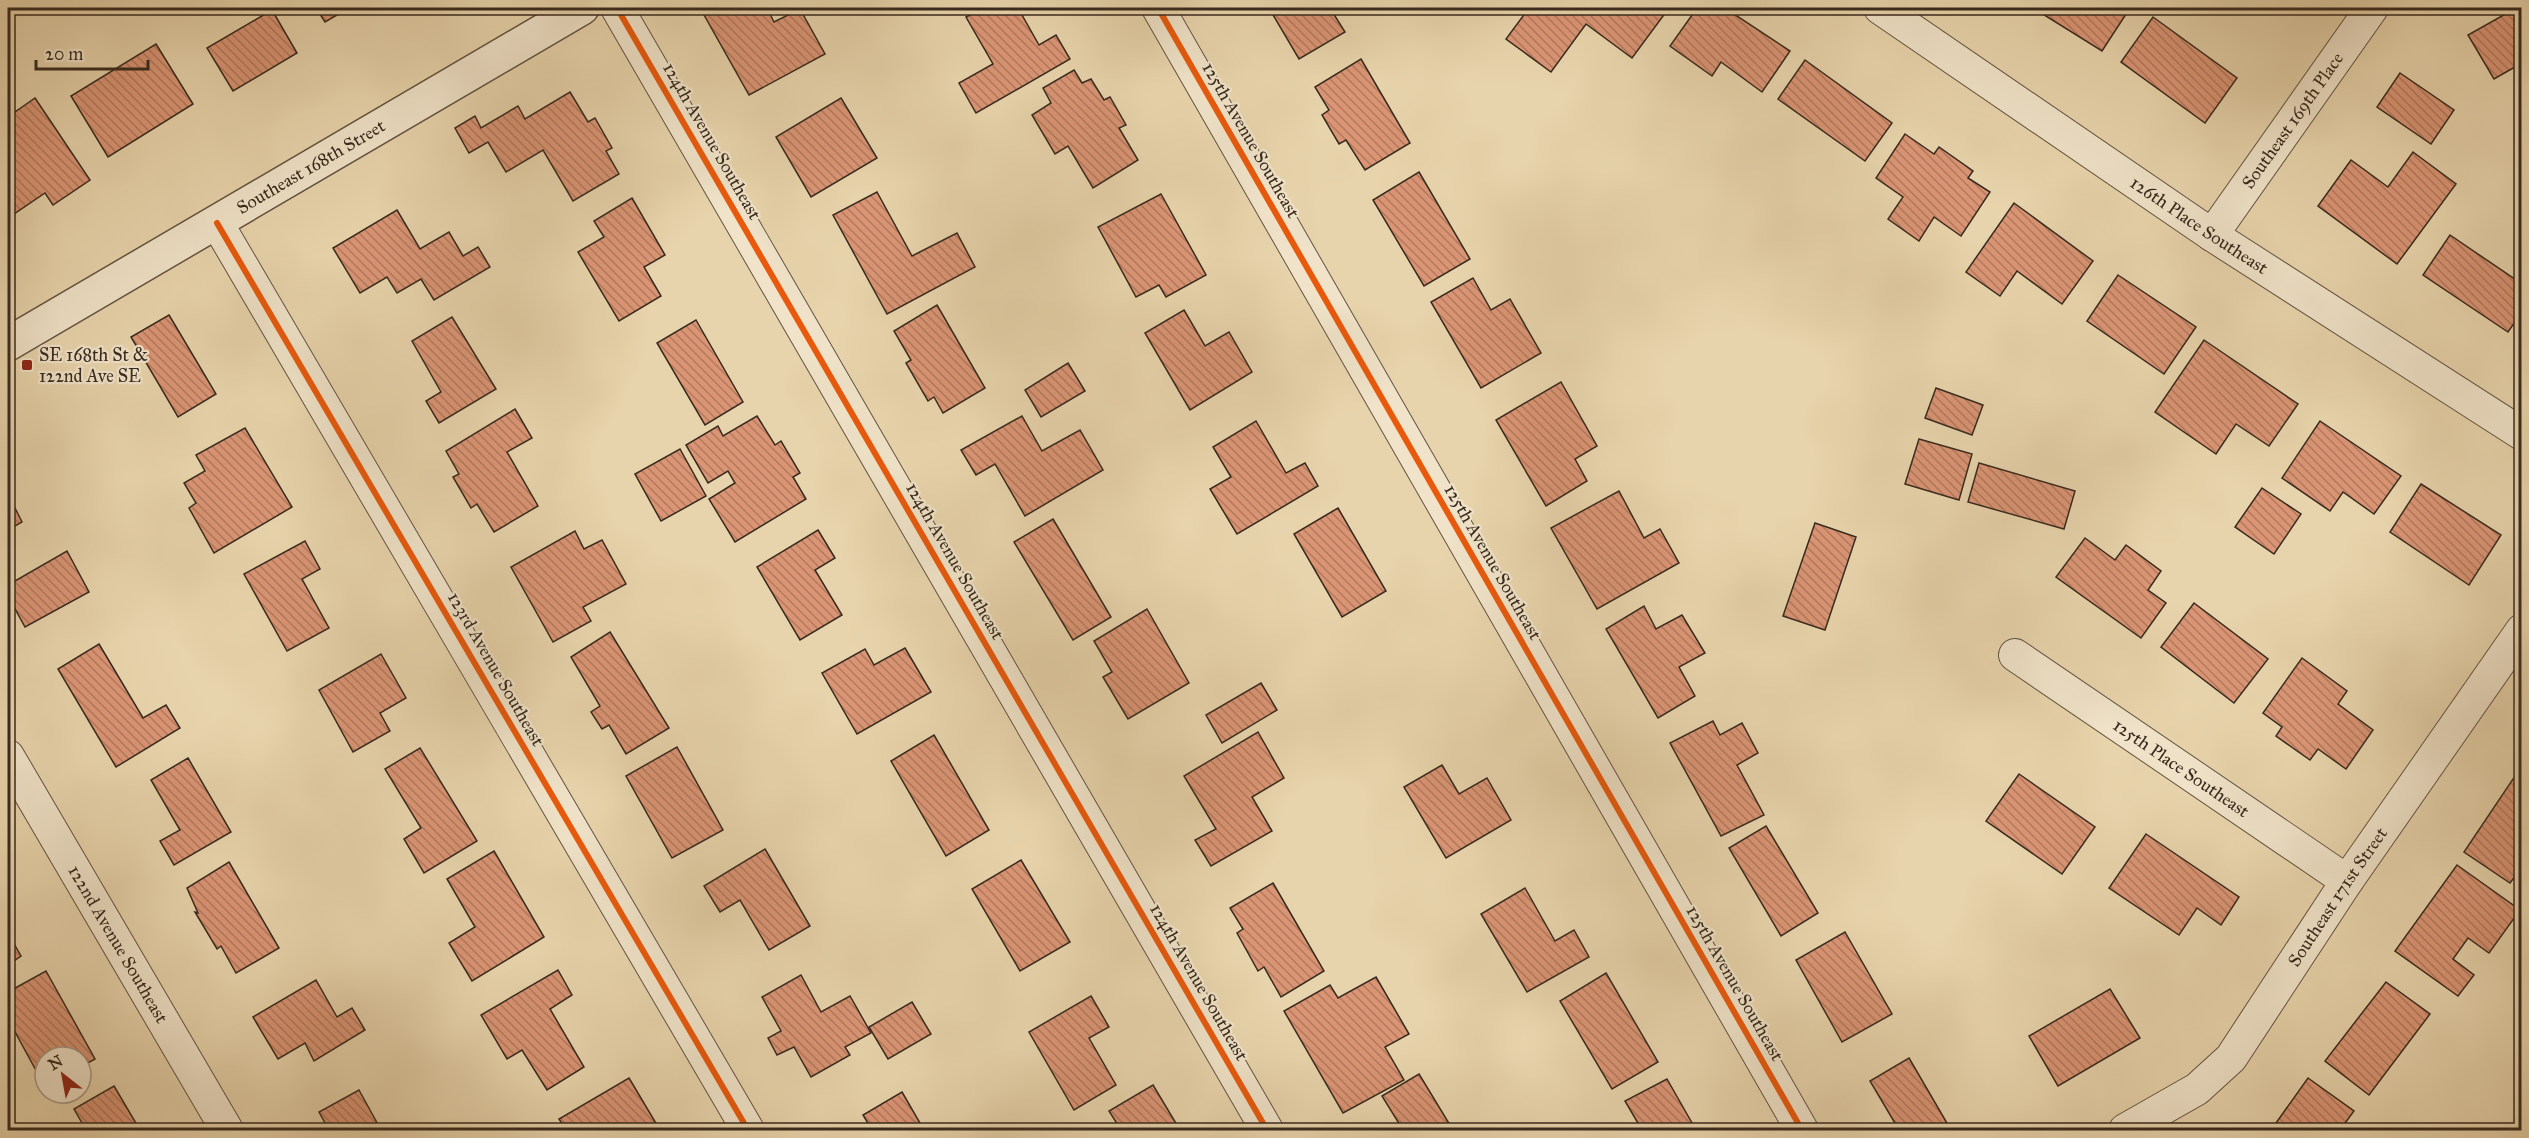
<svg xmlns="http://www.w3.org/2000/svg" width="2529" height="1138" font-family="'IM FELL Great Primer',serif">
  <defs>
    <pattern id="building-back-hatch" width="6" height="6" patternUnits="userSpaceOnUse" patternTransform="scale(1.5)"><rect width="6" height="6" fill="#db9575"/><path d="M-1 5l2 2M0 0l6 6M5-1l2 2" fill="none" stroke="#b27a5f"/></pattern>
  </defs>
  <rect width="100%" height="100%" fill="#e8d4ac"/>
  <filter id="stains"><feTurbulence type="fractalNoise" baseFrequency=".00333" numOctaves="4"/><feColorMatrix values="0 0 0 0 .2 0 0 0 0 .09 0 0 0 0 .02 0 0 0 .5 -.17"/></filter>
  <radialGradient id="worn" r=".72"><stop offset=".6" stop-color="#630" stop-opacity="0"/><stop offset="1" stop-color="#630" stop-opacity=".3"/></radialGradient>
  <!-- building -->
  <g fill="url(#building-back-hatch)" stroke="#372a1e" stroke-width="1.5">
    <polygon points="316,8 349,8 325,22"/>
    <polygon points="713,8 767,8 774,22 800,9 825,54 749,95 703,13"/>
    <polygon points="983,8 1018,8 1039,45 1056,35 1070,59 976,113 959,83 993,64 966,17"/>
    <polygon points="1269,8 1330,8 1345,32 1299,59"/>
    <polygon points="1529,8 1669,8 1632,58 1586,24 1551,72 1506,39"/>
    <polygon points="1697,8 1725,8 1790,51 1762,92 1721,62 1712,76 1670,46"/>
    <polygon points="2033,8 2130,8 2102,51"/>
    <polygon points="2516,8 2522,8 2522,63 2494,79 2468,35"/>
    <polygon points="272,10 297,53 233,91 207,48"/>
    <polygon points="2153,17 2237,78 2205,123 2121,62"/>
    <polygon points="156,44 193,104 108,157 71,96"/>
    <polygon points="1361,59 1410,143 1365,170 1346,140 1339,144 1322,115 1329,110 1315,87"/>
    <polygon points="1805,60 1892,123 1865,161 1778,99"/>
    <polygon points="1074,70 1082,83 1091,79 1104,100 1110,97 1126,125 1119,128 1138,160 1093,188 1068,146 1055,154 1032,115 1051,103 1043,88"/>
    <polygon points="2400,73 2454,110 2431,144 2377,107"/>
    <polygon points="570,92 588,122 595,118 612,148 606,151 619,174 573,201 543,150 506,172 488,142 469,153 455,128 475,116 481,128 518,106 525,119"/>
    <polygon points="35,98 90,180 53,205 45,193 8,218 8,117"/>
    <polygon points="841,98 877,158 811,197 776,137"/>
    <polygon points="1905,134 1934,154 1939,147 1973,171 1968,178 1990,192 1961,236 1934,217 1919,241 1888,219 1903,197 1876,178"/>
    <polygon points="2413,152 2456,184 2397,264 2318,206 2351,160 2388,187"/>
    <polygon points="1419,172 1470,259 1424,286 1373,200"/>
    <polygon points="877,192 912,256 957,233 975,267 887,314 833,215"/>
    <polygon points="1161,194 1206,275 1166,297 1159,285 1136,297 1098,227"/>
    <polygon points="632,198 665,255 644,267 661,296 619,321 578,252 604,237 594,221"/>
    <polygon points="2014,203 2093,261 2062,304 2017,271 2000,296 1966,272"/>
    <polygon points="397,210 420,249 449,232 463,256 478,247 490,267 434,300 421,279 397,293 387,277 360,293 333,248"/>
    <polygon points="2450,235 2522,284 2522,312 2508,332 2423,275"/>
    <polygon points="2118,275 2196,327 2164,374 2087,321"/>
    <polygon points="1473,278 1491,310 1510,299 1541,353 1481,388 1431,302"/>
    <polygon points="937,305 985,388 943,413 934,397 928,401 906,363 911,360 894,331"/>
    <polygon points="1184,310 1205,346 1229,332 1252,372 1190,410 1145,333"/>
    <polygon points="169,315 216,394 178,417 131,337"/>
    <polygon points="452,317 496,389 439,423 426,401 441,392 412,341"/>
    <polygon points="696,320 743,402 705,425 657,343"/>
    <polygon points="2204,340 2298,404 2269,446 2236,424 2216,454 2155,412"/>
    <polygon points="1068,363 1085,391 1041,417 1025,390"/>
    <polygon points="1561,382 1597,446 1575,459 1587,481 1546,506 1496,420"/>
    <polygon points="1936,388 1983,405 1972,435 1925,418"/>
    <polygon points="515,409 532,438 507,452 538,506 494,532 477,504 471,508 453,477 459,474 446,451"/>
    <polygon points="757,416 775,445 781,441 800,473 793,477 806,499 735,542 709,499 735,483 728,471 708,483 686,445 718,426 723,436"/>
    <polygon points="1022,416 1042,451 1080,430 1103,470 1025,516 995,464 976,475 961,450"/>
    <polygon points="1256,421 1286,473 1305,463 1318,486 1237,534 1210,489 1231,477 1213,447"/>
    <polygon points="2320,421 2401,476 2374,514 2343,492 2330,511 2282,478"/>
    <polygon points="245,428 292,507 214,553 189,508 196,503 184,483 205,471 196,455"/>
    <polygon points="1919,439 1972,454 1959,500 1905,484"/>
    <polygon points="680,449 706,496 661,521 635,474"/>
    <polygon points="1979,463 2075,491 2064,529 1968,502"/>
    <polygon points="2421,484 2501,535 2469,585 2390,532"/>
    <polygon points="2262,488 2301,514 2274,554 2235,527"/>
    <polygon points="1619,491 1644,538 1660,529 1679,563 1597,609 1551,528"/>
    <polygon points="8,494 22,522 8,530"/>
    <polygon points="1338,508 1386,591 1342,617 1294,534"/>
    <polygon points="1053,519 1111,617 1073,640 1014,542"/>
    <polygon points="1815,523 1856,537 1825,630 1783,616"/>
    <polygon points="818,530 835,558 815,570 842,615 800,640 757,567"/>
    <polygon points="575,531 584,549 602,540 626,584 583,607 591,621 553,642 511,567"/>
    <polygon points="2085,538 2115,560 2126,545 2161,571 2148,590 2166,603 2141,638 2056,577"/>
    <polygon points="305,541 320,569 302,579 329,628 287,651 244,574"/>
    <polygon points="67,551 89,592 25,627 8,596 8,585"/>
    <polygon points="2194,603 2268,659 2234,703 2161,647"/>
    <polygon points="1644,606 1656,629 1682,615 1705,653 1679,667 1695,696 1658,718 1606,629"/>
    <polygon points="1147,609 1189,683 1128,719 1103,677 1112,672 1094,641"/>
    <polygon points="610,632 669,728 626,754 609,725 602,729 591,712 600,706 571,657"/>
    <polygon points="99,644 143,718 166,705 180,728 116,767 58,669"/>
    <polygon points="905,648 931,692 857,734 822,673 865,649 874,665"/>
    <polygon points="381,654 406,698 380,713 390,731 353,752 319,690"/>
    <polygon points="2302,658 2347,691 2338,704 2373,730 2346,769 2318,749 2310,760 2276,736 2282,727 2263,713"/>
    <polygon points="1261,683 1277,710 1222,743 1206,715"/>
    <polygon points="1713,721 1720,735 1742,723 1758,753 1737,765 1764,815 1721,836 1670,743"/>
    <polygon points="1258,732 1284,778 1252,797 1272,831 1211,866 1195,840 1216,829 1184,776"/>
    <polygon points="934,735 989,830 946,856 891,761"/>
    <polygon points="677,747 723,830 672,858 626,776"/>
    <polygon points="420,748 477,841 424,873 404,839 421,828 385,769"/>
    <polygon points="188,758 231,832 174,865 160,841 180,830 151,780"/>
    <polygon points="1442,765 1459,794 1487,778 1511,820 1446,858 1404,787"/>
    <polygon points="2019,774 2095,827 2062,874 1986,821"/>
    <polygon points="2515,776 2522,781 2522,867 2510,883 2464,852"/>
    <polygon points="1766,826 1818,913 1781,936 1729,848"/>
    <polygon points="2146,834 2239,897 2221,925 2197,908 2179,935 2109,888"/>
    <polygon points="765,849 810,926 769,950 740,900 720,912 704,886"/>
    <polygon points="494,851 544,937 472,981 449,943 475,927 447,879"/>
    <polygon points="1021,860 1070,942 1020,971 972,889"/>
    <polygon points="229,862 279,948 236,973 221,946 217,949 195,912 198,913 187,888"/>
    <polygon points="2457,865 2520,910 2489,953 2468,938 2453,959 2474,975 2458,996 2395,951"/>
    <polygon points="1273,883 1324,971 1281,997 1264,967 1258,971 1237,933 1243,929 1230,908"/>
    <polygon points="1525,888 1555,941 1574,930 1589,957 1527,992 1481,914"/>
    <polygon points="1845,932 1892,1014 1842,1042 1796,960"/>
    <polygon points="8,933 21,956 8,965"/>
    <polygon points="558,970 572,995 550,1009 584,1067 547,1090 522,1050 507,1059 481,1015"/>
    <polygon points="46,971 95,1059 81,1067 81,1057 45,1057 45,1087 8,1019 8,992"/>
    <polygon points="1606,973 1658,1062 1612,1089 1560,1001"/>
    <polygon points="801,975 821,1012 850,996 871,1033 845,1047 850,1055 811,1077 794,1047 777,1055 768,1038 781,1031 762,997"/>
    <polygon points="1376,977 1409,1034 1385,1047 1404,1080 1343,1113 1284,1011 1330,985 1338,998"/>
    <polygon points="316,980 337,1017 352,1008 365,1030 314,1061 305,1043 278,1059 253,1017"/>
    <polygon points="2386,982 2430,1014 2369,1095 2325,1061"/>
    <polygon points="2110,989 2140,1038 2058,1086 2029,1036"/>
    <polygon points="1091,996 1109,1027 1089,1038 1116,1085 1074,1110 1029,1032"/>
    <polygon points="912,1002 931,1034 888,1059 869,1027"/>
    <polygon points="1909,1058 1951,1130 1899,1130 1870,1081"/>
    <polygon points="1419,1074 1453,1130 1403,1130 1382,1096"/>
    <polygon points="629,1078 660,1130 566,1130 559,1119"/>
    <polygon points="2308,1078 2354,1111 2340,1130 2271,1130"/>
    <polygon points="1667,1079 1696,1130 1642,1130 1625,1101"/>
    <polygon points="1153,1085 1180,1130 1121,1130 1109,1111"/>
    <polygon points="114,1086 140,1130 84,1130 86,1130 74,1109"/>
    <polygon points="359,1090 381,1130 329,1130 319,1112"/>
    <polygon points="902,1092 924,1130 872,1130 863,1115"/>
  </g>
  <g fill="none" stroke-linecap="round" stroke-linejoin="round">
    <!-- minor casing -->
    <g stroke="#635442" stroke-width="34">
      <g id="minor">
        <polyline points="617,8 1267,1130"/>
        <polyline points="1158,8 1802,1130"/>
        <path id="s1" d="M1880,8L2212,235L2522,434"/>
        <polyline points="217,223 748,1130"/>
        <path id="s2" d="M2212,235L2372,8"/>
        <path id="s3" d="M2015,655L2347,881"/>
        <path id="s4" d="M8,756L227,1130"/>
        <path id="s5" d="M2125,1130L2197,1089L2231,1058L2347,881L2522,630"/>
      </g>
    </g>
    <!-- tertiary casing -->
    <g stroke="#635442" stroke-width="36">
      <g id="tertiary">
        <path id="s6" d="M8,344L582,8"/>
      </g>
    </g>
    <!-- minor -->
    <use href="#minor" stroke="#f0e3c9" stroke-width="32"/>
    <!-- tertiary -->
    <use href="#tertiary" stroke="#f0e3c9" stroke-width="33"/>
    <!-- cycleway casing -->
    <g stroke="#f0e3c9" stroke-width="10">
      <g id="cycleway">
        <polyline points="617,8 1267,1130"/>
        <polyline points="1158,8 1802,1130"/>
        <polyline points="217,223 748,1130"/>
      </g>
    </g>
    <!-- cycleway -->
    <use href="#cycleway" stroke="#e8590c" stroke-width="6"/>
  </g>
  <!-- markers -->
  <rect fill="#8f2418" stroke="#f0e3c9" stroke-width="2" x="21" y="359" width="12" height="12" rx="3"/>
  <g text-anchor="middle" stroke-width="4.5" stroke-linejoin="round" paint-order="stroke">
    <!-- street labels -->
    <g font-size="18" fill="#372a1e" stroke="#f0e3c9">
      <text dy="6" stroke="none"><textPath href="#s2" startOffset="140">Southeast 169th Place</textPath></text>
      <text transform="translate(1251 140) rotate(60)" y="6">125th Avenue Southeast</text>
      <text transform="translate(712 141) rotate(60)" y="6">124th Avenue Southeast</text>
      <text dy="6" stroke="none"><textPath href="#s6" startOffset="351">Southeast 168th Street</textPath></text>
      <text dy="6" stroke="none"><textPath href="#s1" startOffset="386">126th Place Southeast</textPath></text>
      <text transform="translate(955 561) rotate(60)" y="6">124th Avenue Southeast</text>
      <text transform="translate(1493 562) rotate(60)" y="6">125th Avenue Southeast</text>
      <text transform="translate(496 669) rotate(60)" y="6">123rd Avenue Southeast</text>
      <text dy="6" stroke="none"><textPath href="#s3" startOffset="201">125th Place Southeast</textPath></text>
      <text dy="6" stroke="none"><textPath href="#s5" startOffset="322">Southeast 171st Street</textPath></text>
      <text dy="6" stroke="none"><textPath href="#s4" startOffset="218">122nd Avenue Southeast</textPath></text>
      <text transform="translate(1199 982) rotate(60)" y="6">124th Avenue Southeast</text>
      <text transform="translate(1735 983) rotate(60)" y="6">125th Avenue Southeast</text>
    </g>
    <!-- poi labels -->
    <g font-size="18" fill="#372a1e" stroke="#f0e3c9" text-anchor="start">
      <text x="39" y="361">SE 168th St &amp;<tspan x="39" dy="21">122nd Ave SE</tspan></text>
    </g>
  </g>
  <!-- margin -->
  <rect width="2529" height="1138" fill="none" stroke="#e8d4ac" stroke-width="30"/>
  <rect x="9" y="9" width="2511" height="1120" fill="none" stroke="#372a1e" stroke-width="3"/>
  <rect x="15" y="15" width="2499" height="1108" fill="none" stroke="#372a1e" stroke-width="1.5"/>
  <!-- north arrow -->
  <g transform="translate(63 1075) rotate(329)"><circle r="28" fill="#f0e3c9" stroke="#a69985" stroke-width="1.5"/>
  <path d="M0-4.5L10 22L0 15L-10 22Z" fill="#8f2418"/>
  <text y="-9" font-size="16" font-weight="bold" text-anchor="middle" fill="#372a1e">N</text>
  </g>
  <!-- scale -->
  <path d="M36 60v9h112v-9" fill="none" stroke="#372a1e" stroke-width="3"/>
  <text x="45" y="60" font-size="18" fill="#372a1e" stroke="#f0e3c9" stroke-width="4.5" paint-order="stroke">20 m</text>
  <rect width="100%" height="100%" filter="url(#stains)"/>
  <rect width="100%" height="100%" fill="url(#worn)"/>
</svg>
